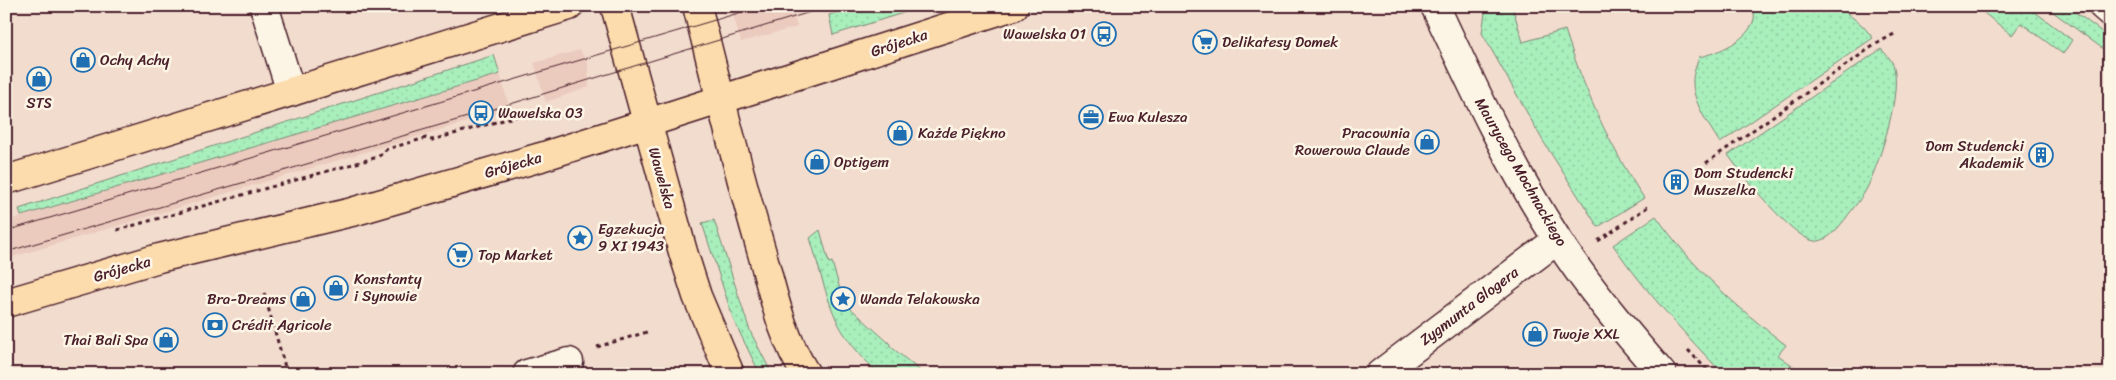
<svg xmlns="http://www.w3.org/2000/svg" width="2116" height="380" font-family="Sriracha,sans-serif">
  <defs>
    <pattern id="grass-dots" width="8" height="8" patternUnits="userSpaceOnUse" patternTransform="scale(1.25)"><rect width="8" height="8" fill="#a8efbc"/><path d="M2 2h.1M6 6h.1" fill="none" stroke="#92cca2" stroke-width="1.8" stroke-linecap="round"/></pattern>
  </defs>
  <rect width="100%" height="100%" fill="#f2dcce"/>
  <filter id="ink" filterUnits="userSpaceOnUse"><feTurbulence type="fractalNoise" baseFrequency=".02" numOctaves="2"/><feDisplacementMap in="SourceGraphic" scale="10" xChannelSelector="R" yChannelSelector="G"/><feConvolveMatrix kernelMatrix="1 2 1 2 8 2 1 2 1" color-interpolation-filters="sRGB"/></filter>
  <g filter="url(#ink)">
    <!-- built -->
    <g fill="#ebcbbe">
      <polygon points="735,6 791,6 797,27 741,42 731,7"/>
      <polygon points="580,50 588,64 589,87 546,102 534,63"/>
      <polygon points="500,74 510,109 6,259 6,221"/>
    </g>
    <!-- grass -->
    <g fill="url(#grass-dots)" stroke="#798774">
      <polygon points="858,6 925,6 833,35 829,15"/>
      <path d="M1486,6H1512L1523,42L1565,30C1584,89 1609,146 1644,198L1598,227L1543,141L1482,33Z"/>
      <path d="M1753,6H1838L1863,26L1873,38L1720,143C1709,125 1692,102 1693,80C1693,73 1697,64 1699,57C1718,53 1749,40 1754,19C1755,15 1753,10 1753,6Z"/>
      <polygon points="1980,6 2027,6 2072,40 2063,54 2021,23 2012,35 1984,13 1985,11"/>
      <polygon points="2045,6 2067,6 2110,38 2110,54"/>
      <path d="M1881,49C1885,53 1890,58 1893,64C1903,91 1880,160 1868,186C1863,197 1853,208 1846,218C1839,227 1827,243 1814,241C1791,237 1742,174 1728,155Z"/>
      <polygon points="494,55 500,74 21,216 19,209"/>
      <path d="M1656,216C1692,267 1736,307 1786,345L1778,355L1804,374H1723C1684,333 1645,291 1613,245Z"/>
      <polygon points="714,220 750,331 772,374 760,374 734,321 702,223"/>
      <path d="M820,230L829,263L832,262L845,306L847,305L890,344V346L924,374H879C864,360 847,341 838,323C825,296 819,266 810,238Z"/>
    </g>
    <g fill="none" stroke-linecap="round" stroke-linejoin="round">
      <!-- minor casing -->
      <g stroke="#4a1f2b" stroke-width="31">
        <g id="minor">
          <polyline points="264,6 291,92"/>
          <path d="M1435,6C1472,85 1509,165 1557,239C1587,286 1625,331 1662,374"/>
          <polyline points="2103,6 2110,12"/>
          <polyline points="527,374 569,362"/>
          <polyline points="1380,374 1557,240"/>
        </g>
      </g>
      <!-- major casing -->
      <g stroke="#4a1f2b" stroke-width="31">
        <g id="major">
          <polyline points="615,6 683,252 697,296 730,374"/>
          <path d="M697,6C718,89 738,171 762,253C773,293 782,338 806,374"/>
          <polyline points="6,180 569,6"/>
          <polyline points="6,303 159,258 352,212 541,157 1014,6"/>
        </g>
      </g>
      <!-- path -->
      <g stroke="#4a1f2b" stroke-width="3" stroke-dasharray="4 4" stroke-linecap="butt">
        <polyline points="1706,163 1876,44 1896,33"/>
        <polyline points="117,230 378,157 387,149 426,138 432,140 528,113"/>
        <polyline points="1598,241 1649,206"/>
        <polyline points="264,293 287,374"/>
        <polyline points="597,347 647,332"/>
        <polyline points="1688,350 1711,374"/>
      </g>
      <!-- minor -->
      <use href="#minor" stroke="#fcf5e5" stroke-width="28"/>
      <!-- major -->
      <use href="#major" stroke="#fcdcac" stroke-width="28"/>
      <!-- tram -->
      <g stroke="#4a1f2b" stroke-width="1">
        <polyline points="6,231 762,6"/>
        <polyline points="6,252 481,113 830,6"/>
      </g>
    </g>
  </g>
  <!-- icons -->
  <defs>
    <g id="bus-ring" transform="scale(1.25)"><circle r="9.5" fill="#fcf5e5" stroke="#1f6fb2" stroke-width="1.5"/><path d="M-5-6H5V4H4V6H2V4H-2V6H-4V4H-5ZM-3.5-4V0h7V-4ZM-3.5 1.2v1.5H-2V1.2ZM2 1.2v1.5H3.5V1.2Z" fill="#1f6fb2"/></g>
    <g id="supermarket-ring" transform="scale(1.25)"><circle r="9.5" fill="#fcf5e5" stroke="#1f6fb2" stroke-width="1.5"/><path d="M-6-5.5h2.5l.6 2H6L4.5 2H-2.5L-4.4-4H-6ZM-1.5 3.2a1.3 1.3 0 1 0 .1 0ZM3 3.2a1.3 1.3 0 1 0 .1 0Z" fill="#1f6fb2"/></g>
    <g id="shop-ring" transform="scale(1.25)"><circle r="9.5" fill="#fcf5e5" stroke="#1f6fb2" stroke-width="1.5"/><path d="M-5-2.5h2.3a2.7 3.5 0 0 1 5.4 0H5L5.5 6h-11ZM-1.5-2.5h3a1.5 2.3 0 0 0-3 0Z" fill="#1f6fb2"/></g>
    <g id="office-ring" transform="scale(1.25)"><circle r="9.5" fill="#fcf5e5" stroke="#1f6fb2" stroke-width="1.5"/><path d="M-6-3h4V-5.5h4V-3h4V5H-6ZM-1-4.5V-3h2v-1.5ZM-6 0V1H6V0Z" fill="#1f6fb2"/></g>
    <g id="building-ring" transform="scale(1.25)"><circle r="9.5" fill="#fcf5e5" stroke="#1f6fb2" stroke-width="1.5"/><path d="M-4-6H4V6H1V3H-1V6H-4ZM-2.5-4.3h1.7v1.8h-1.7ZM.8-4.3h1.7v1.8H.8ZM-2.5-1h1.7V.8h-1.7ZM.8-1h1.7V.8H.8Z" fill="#1f6fb2"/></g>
    <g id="sight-ring" transform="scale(1.25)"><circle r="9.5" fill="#fcf5e5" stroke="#1f6fb2" stroke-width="1.5"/><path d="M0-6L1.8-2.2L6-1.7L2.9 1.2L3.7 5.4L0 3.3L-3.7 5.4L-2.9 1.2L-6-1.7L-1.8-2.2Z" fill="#1f6fb2"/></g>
    <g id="bank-ring" transform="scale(1.25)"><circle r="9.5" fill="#fcf5e5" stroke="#1f6fb2" stroke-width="1.5"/><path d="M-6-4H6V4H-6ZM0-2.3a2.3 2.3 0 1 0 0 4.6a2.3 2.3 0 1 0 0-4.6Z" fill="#1f6fb2"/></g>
  </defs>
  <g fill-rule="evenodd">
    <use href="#bus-ring" x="1104" y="34"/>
    <use href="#supermarket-ring" x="1205" y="42"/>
    <use href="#shop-ring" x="83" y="60"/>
    <use href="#shop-ring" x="39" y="79"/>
    <use href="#bus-ring" x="481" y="113"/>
    <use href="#office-ring" x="1091" y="117"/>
    <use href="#shop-ring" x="900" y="133"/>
    <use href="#shop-ring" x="1427" y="142"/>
    <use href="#building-ring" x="2041" y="155"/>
    <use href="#shop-ring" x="817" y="162"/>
    <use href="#building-ring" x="1676" y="182"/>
    <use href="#sight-ring" x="580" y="238"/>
    <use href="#supermarket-ring" x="460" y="255"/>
    <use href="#shop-ring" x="336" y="288"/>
    <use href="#shop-ring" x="303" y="299"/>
    <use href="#sight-ring" x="843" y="299"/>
    <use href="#bank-ring" x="215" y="325"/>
    <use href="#shop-ring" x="1535" y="334"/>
    <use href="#shop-ring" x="166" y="340"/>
  </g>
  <g text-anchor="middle" stroke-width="5" stroke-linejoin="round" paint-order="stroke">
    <!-- poi labels -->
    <g font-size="15" fill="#4a1f2b" stroke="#fcf5e5" text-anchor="start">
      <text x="1086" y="39" text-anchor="end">Wawelska 01</text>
      <text x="1222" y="47">Delikatesy Domek</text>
      <text x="100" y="65">Ochy Achy</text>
      <text x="39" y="108" text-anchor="middle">STS</text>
      <text x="498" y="118">Wawelska 03</text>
      <text x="1108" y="122">Ewa Kulesza</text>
      <text x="918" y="138">Każde Piękno</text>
      <text x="1410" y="138" text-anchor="end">Pracownia<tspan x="1410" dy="17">Rowerowa Claude</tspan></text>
      <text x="2024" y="151" text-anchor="end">Dom Studencki<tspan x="2024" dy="17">Akademik</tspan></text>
      <text x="834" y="167">Optigem</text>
      <text x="1694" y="178">Dom Studencki<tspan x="1694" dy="17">Muszelka</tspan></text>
      <text x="598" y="234">Egzekucja<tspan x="598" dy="17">9 XI 1943</tspan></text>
      <text x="478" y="260">Top Market</text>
      <text x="354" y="284">Konstanty<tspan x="354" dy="17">i Synowie</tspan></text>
      <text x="286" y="304" text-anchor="end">Bra-Dreams</text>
      <text x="860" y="304">Wanda Telakowska</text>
      <text x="232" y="330">Crédit Agricole</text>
      <text x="1552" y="339">Twoje XXL</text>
      <text x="148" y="345" text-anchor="end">Thai Bali Spa</text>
    </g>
    <!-- street labels -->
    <g font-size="15" fill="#4a1f2b" stroke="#fcf5e5">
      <text transform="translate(899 43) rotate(-18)" y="5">Grójecka</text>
      <text transform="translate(513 165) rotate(-16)" y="5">Grójecka</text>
      <text transform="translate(1521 172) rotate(60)" y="5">Maurycego Mochnackiego</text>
      <text transform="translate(662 178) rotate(74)" y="5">Wawelska</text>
      <text transform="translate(122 269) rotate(-16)" y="5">Grójecka</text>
      <text transform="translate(1469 306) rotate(-37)" y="5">Zygmunta Glogera</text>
    </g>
  </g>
  <!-- margin -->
  <rect width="2116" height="380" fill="none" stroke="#fcf5e5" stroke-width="25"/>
  <rect x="12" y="12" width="2091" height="355" fill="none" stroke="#4a1f2b" stroke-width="2" filter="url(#ink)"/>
</svg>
